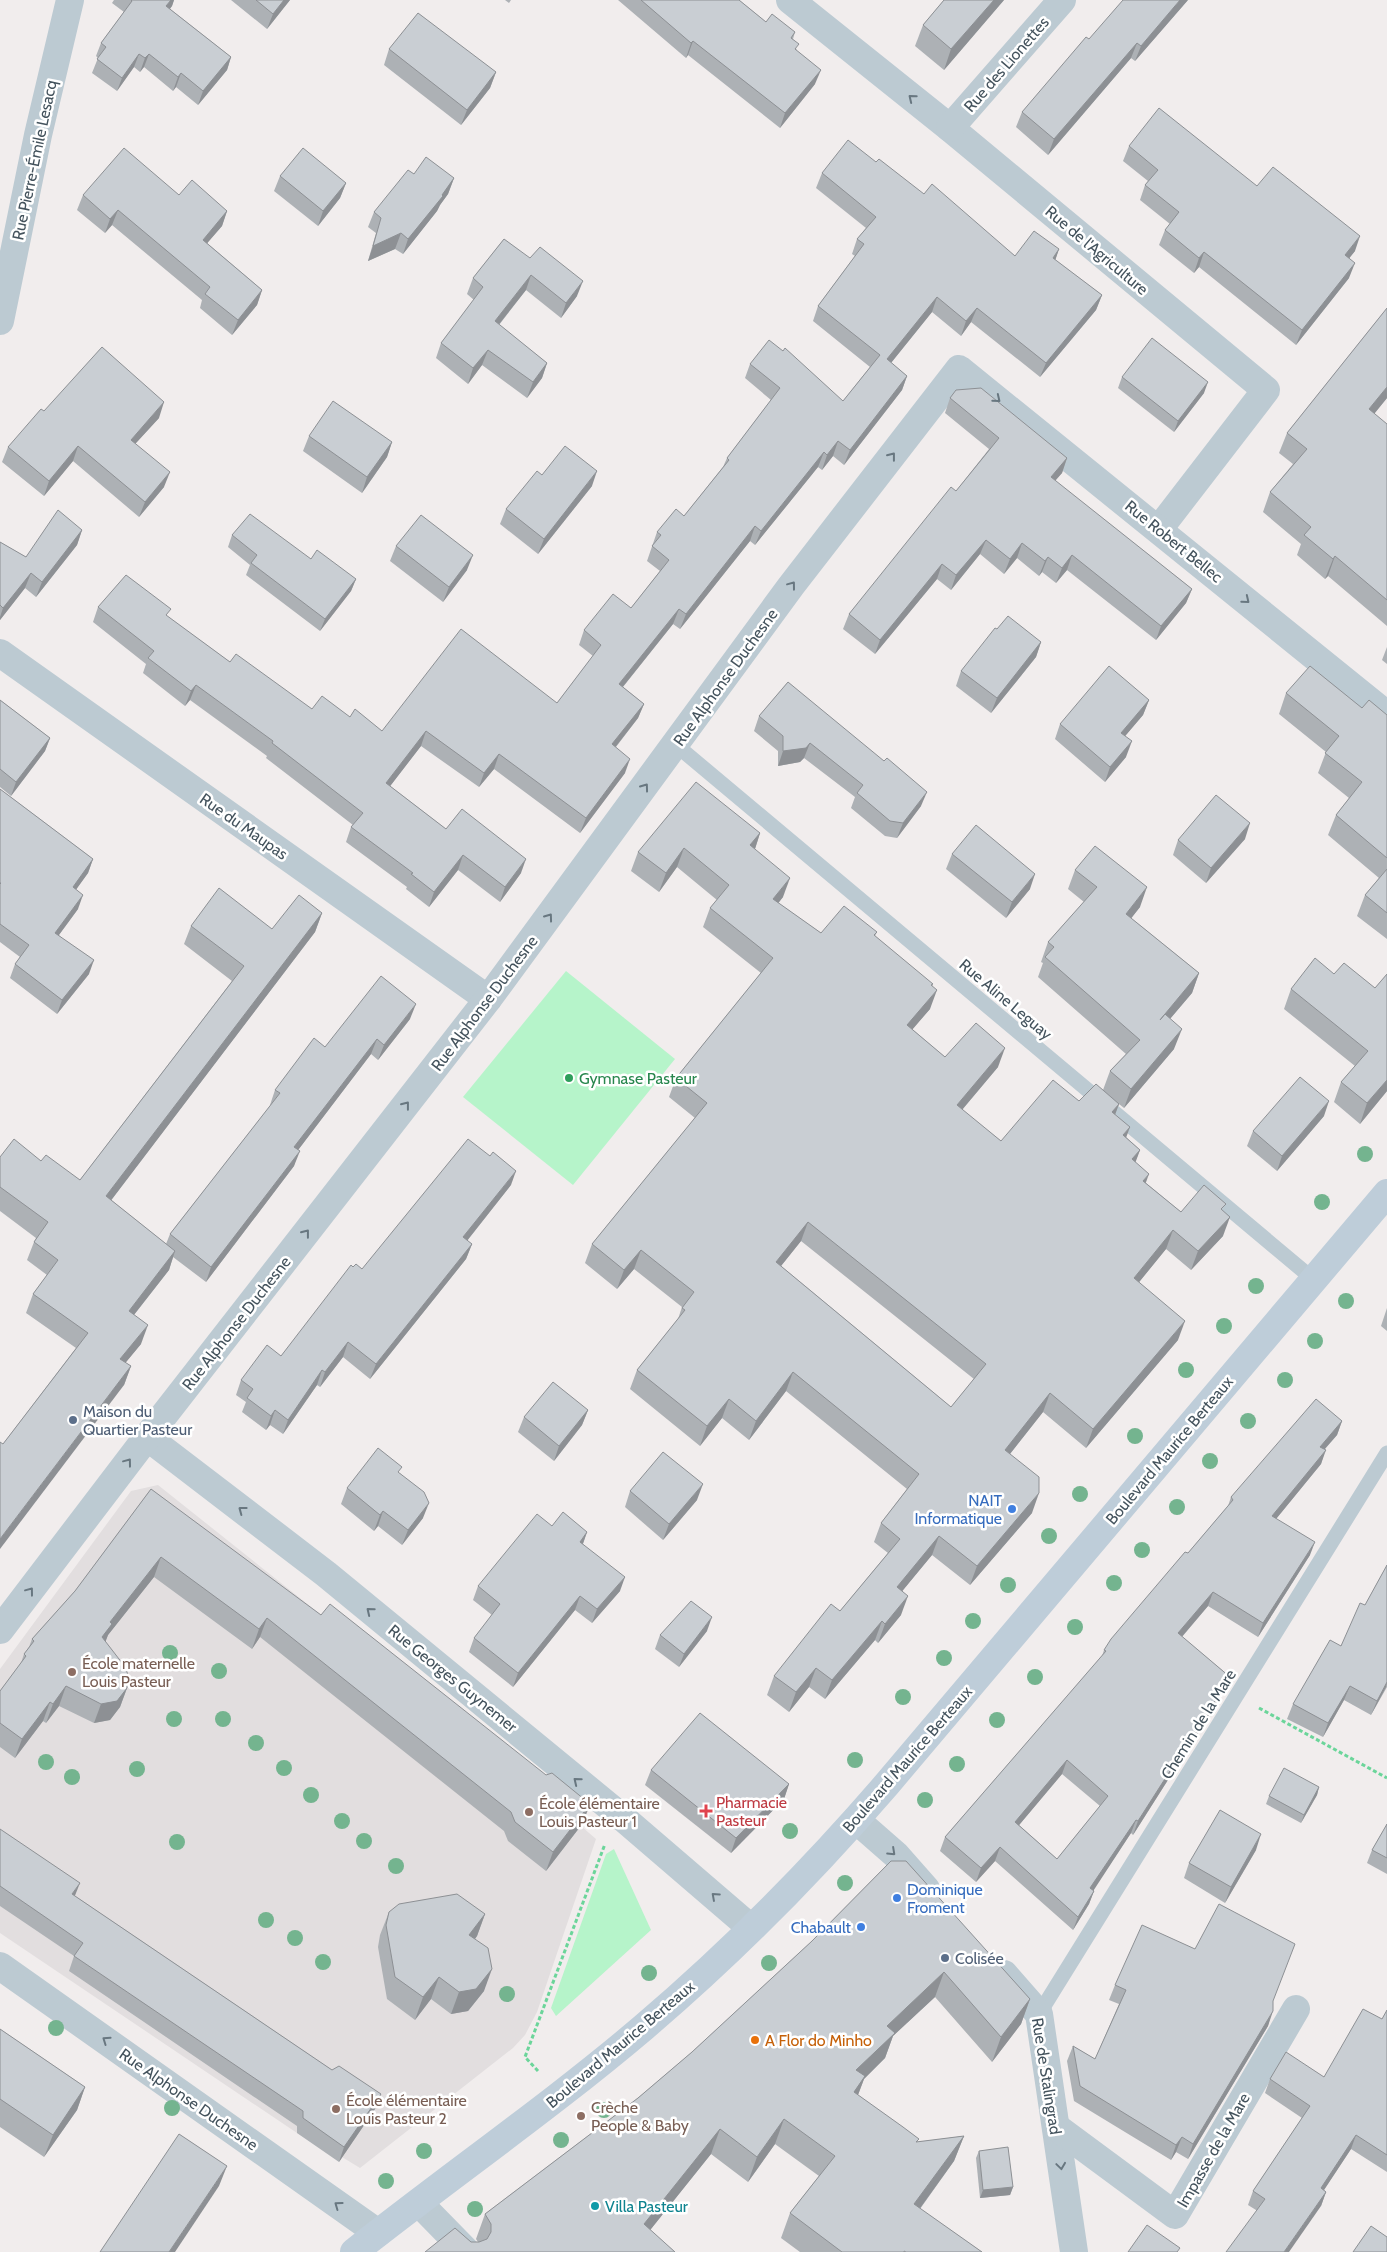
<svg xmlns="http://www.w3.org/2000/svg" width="1387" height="2252" font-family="Cabin,sans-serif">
  <rect width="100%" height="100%" fill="#f1eded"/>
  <!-- education -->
  <polygon fill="#e2dedf" points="158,1485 579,1820 581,1826 596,1839 537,2012 525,2035 513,2048 360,2168 342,2157 337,2159 297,2133 0,1933 0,1669 131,1491"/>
  <!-- green -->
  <g fill="#b6f4ca">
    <polygon points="566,971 675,1059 573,1185 463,1097"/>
    <polygon points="614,1849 651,1930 556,2016 551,2008 606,1854"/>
  </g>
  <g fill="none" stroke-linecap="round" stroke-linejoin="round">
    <!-- path -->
    <g stroke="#6bd59a" stroke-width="3" stroke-dasharray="4 2.5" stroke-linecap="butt">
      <polyline points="1259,1708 1387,1778"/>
      <polyline points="538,2071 525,2057 605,1844"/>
    </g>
    <!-- lane -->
    <g stroke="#bccad2" stroke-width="15">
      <polyline points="676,745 1313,1279"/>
      <polyline points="1039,2014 1387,1453"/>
    </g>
    <!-- street -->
    <g stroke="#bccad2" stroke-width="28">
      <polyline points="790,0 950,128 1266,390 1159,529"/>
      <polyline points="950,128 1062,0"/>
      <polyline points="0,321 38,135 70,0"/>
      <polyline points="0,653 488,999"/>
      <polyline points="147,1437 326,1574 623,1818 751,1928"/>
      <polyline points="0,1630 147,1437 488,999 791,586 959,369 1387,715"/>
      <polyline points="856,1820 896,1855 926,1889"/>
      <polyline points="0,1966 378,2233"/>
      <polyline points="1004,1974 1039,2014 1074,2252"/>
      <polyline points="1056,2127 1175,2215 1296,2009"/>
      <polyline points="419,2203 467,2252"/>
    </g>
    <!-- secondary -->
    <path stroke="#becdd9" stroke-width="28" d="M354,2252C450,2176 551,2106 644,2027C731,1953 812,1871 887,1784L1387,1193"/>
  </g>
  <!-- trees -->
  <g fill="#74b48f">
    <circle cx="1365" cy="1154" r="8"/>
    <circle cx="1322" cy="1202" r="8"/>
    <circle cx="1256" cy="1286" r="8"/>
    <circle cx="1346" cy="1301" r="8"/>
    <circle cx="1224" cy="1326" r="8"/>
    <circle cx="1315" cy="1341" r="8"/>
    <circle cx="1186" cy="1370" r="8"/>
    <circle cx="1285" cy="1380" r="8"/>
    <circle cx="1248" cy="1421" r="8"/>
    <circle cx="1135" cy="1436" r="8"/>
    <circle cx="1210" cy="1461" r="8"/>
    <circle cx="1080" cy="1494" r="8"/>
    <circle cx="1177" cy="1507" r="8"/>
    <circle cx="1049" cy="1536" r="8"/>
    <circle cx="1142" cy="1550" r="8"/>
    <circle cx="1114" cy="1583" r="8"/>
    <circle cx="1008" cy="1585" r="8"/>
    <circle cx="973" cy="1621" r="8"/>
    <circle cx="1075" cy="1627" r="8"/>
    <circle cx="170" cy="1653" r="8"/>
    <circle cx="944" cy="1658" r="8"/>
    <circle cx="219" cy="1671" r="8"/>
    <circle cx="1035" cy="1677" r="8"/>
    <circle cx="903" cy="1697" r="8"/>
    <circle cx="174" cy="1719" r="8"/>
    <circle cx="223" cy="1719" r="8"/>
    <circle cx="997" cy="1720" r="8"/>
    <circle cx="256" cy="1743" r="8"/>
    <circle cx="855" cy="1760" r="8"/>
    <circle cx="46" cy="1762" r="8"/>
    <circle cx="957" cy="1764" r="8"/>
    <circle cx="284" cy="1768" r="8"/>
    <circle cx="137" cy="1769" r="8"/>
    <circle cx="72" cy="1777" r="8"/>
    <circle cx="311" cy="1795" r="8"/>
    <circle cx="925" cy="1800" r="8"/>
    <circle cx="342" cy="1821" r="8"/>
    <circle cx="790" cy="1831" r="8"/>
    <circle cx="364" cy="1841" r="8"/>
    <circle cx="177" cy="1842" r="8"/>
    <circle cx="396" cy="1866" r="8"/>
    <circle cx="845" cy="1883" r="8"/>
    <circle cx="266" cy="1920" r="8"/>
    <circle cx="295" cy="1938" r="8"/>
    <circle cx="323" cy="1962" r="8"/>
    <circle cx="769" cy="1963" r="8"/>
    <circle cx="649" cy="1973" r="8"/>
    <circle cx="507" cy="1994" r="8"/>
    <circle cx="56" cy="2028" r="8"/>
    <circle cx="172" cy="2108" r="8"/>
    <circle cx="604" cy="2110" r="8"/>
    <circle cx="561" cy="2140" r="8"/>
    <circle cx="424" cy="2151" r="8"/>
    <circle cx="386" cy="2181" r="8"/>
    <circle cx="475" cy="2209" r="8"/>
  </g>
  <!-- wall -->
  <g fill="#adb1b5" fill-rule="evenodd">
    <polygon points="114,0 174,0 172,6 170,9 231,57 227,70 198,105 176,87 173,91 144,67 140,72 134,67 117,91 92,73 98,58 96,56 101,43 124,12 112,3"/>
    <polygon points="231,0 290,0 267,29"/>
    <polygon points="505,0 511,0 509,3"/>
    <polygon points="618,0 739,0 766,22 795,32 793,39 797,51 815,84 780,128 688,55 686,58"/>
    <polygon points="944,0 1004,0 944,70 915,46 923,25"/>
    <polygon points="1188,0 1135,61 1131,58 1048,155 1016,127 1022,112 1089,39"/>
    <polygon points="389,49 496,72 490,88 461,125 384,65"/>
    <polygon points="1129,146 1257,186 1355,251 1349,258 1349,278 1296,345 1199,267 1194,273 1159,245 1165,230 1170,224 1140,200 1145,185 1148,181 1123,161"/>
    <polygon points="876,162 1015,256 1059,249 1055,260 1102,295 1096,310 1040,377 971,322 961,336 932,312 891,363 907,376 902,390 844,465 833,456 822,470 818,467 755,545 750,541 680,629 673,624 623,687 644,704 638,718 616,747 625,773 580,833 494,769 479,787 421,746 390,786 446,829 521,873 500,902 458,870 429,907 406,889 407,887 346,842 351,827 353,825 266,758 267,756 190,700 185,706 143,673 146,664 93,622 98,607 168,617 230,662 312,709 350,717 382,731 557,703 593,656 579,645 584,630 631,608 660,571 647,561 657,532 684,516 723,467 727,458 771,400 745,378 750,364 843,401 870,367 813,321 818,306 855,256 852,254 857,239 866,228 816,188 822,173"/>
    <polygon points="414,174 454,178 448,194 440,205 437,211 403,254 395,249 368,261 376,233 368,227 374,212"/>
    <polygon points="280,176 346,183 340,198 318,226 274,191"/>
    <polygon points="83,195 179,195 227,211 222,226 207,243 262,290 257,305 232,335 200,308 202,300 112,225 105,233 77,210"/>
    <polygon points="504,239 577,296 561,318 526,290 499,325 547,363 542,378 527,398 482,365 468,384 436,358 441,343 474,300 467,294 473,278"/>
    <polygon points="1387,308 1387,398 1374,414 1387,424 1387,626 1328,576 1325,579 1297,555 1301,544 1263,512 1270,492 1293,464 1279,453 1287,433"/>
    <polygon points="1122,377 1204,393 1174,432 1118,388"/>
    <polygon points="950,398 1067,458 1062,473 1055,481 1192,589 1186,603 1156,640 1067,570 1056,583 1042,572 1039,576 1017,558 1004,574 980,554 951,590 937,579 875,654 843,629 849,614 956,491 989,449 945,413"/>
    <polygon points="44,411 159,418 135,444 164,487 139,517 73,461 44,496 2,462 8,447"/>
    <polygon points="309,436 392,442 387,457 362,493 303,451"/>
    <polygon points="542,475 592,486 538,554 500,524 506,509"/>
    <polygon points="82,530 77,545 36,597 25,588 0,620 0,542 26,557"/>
    <polygon points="232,535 311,559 356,579 351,591 320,631 246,575 250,565 228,547"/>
    <polygon points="396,546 467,570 443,602 390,561"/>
    <polygon points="997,629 1041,642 1036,657 991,713 956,686 961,671"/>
    <polygon points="1387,647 1387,664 1382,660"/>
    <polygon points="788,682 921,806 897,838 885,836 851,808 855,797 804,758 800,762 778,766 778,751 754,731 759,716"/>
    <polygon points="1286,693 1362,708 1387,715 1387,939 1357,916 1365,895 1379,878 1328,835 1336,815 1349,798 1318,773 1326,752 1279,714"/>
    <polygon points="0,700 50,738 45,751 11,796 0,787"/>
    <polygon points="1149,700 1143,715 1125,736 1126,757 1105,782 1055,739 1060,724"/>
    <polygon points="0,789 93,859 88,873 76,889 78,909 59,935 89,974 57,1014 10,978 15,964 20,957 0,942"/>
    <path d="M760,833L755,849L783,897L778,903L821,933L877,932L875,936L932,985L930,1009L912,1029L945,1057L998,1067L962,1110L1001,1141L1103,1090L1110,1071L1126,1054L1038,977L1043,963L1041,962L1048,942L1084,902L1068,889L1075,870L1140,907L1131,918L1199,973L1192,993L1170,1019L1174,1049L1124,1108L1119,1104L1115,1114L1126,1137L1140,1150L1135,1162L1146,1183L1181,1212L1223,1211V1236L1191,1270L1166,1249L1139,1282L1178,1340L1086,1448L1043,1412L1010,1454L1032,1513L970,1585L932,1555L902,1591L901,1615L878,1643L875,1640L825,1699L809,1687L789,1712L767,1695L774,1676L840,1611L888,1553L874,1542L881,1523L907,1489L786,1391L749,1440L722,1418L700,1446L630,1389L637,1370L678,1319L682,1307L634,1269L617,1289L585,1263L592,1244L695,1118L669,1097L676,1078L761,973L703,927L710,908L717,900L677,867L659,892L631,871L638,852ZM801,1241L974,1379L951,1407L781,1266Z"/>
    <polygon points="1245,839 1206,883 1173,855 1178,840"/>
    <polygon points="952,854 1030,889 1006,918 946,869"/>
    <polygon points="322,913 315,932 111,1200 166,1244 170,1234 270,1106 270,1105 275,1090 325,1047 410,1019 378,1060 371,1054 298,1150 294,1166 206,1282 173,1257 169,1270 134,1315 141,1344 125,1363 131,1366 124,1385 3,1444 76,1348 26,1313 33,1294 47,1275 27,1260 34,1242 36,1238 0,1211 0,1157 41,1161 80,1180 232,981 184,944 191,926 272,929"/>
    <polygon points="1334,974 1375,988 1387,974 1387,1091 1360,1124 1334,1102 1341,1082 1355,1066 1284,1009 1291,989"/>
    <polygon points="1324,1116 1277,1171 1247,1146 1253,1131"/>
    <polygon points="511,1185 467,1241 472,1244 466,1259 370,1379 343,1357 320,1387 317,1385 283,1434 270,1425 266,1430 242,1412 246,1402 236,1395 241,1380 281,1356 353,1267 362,1269"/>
    <polygon points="1387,1308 1387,1331 1381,1326"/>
    <polygon points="588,1410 582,1425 554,1461 518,1432 524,1417"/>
    <path d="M1342,1421L1337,1435L1325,1449L1321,1464L1276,1519L1310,1555L1258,1637L1208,1606L1182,1637L1230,1677L1225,1690L1133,1835L1131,1833L1093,1890L1094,1891L1089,1904L1073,1930L995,1861L976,1882L940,1851L945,1837L1102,1656L1104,1650L1188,1553L1228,1506L1231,1497ZM1062,1774L1100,1806L1057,1859L1019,1825Z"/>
    <polygon points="400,1473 423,1518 402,1545 378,1526 374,1531 341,1504 347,1488"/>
    <polygon points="151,1489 583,1823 546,1871 508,1841 504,1831 260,1637 252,1649 154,1577 108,1635 105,1642 127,1688 120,1707 110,1720 94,1723 59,1706 46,1723 43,1721 15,1758 0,1747 0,1691 21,1663 24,1654 29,1647 32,1639 75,1591"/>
    <polygon points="630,1491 697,1500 663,1540 625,1507"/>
    <polygon points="552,1526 587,1532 583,1544 620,1591 592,1623 575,1610 513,1687 469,1652 474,1638 492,1615 473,1600 478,1586"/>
    <polygon points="1387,1565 1387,1687 1371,1715 1344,1700 1323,1737 1287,1719 1293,1704 1341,1646 1365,1605"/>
    <polygon points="707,1631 679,1667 655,1649 660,1635"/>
    <polygon points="651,1770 789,1784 784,1799 731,1853 645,1785"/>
    <polygon points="1319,1787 1317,1795 1301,1823 1266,1804 1269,1796"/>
    <polygon points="1387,1824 1387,1874 1367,1863 1372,1850"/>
    <polygon points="0,1829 75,1896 332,2070 375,2109 339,2162 297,2133 297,2126 69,1971 74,1956 0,1906"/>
    <polygon points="1256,1850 1225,1903 1184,1878 1189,1863"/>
    <polygon points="891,1861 1030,1999 1021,2024 992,2062 935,1997 893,2036 885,2058 864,2079 858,2095 918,2142 964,2136 954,2161 920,2209 982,2252 800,2252 781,2238 790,2213 819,2176 775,2144 748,2182 711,2154 650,2230 675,2252 471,2242 478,2242 476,2239 485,2214 638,2098 692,2052 812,1941"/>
    <polygon points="389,1912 485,1914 477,1936 475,1939 484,1991 468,2011 451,2014 431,1999 415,2020 387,1999 378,1947 380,1935"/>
    <polygon points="1115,1985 1273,2002 1268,2026 1188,2159 1176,2152 1171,2160 1074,2101 1067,2061 1073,2046 1095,2059 1119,2004 1109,2000"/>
    <polygon points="1387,2010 1387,2172 1351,2149 1324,2190 1326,2192 1321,2206 1256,2210 1248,2205 1253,2191 1302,2118 1265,2093 1270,2079 1324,2077 1382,2019"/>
    <polygon points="0,2029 85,2087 77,2110 44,2157 0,2127"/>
    <polygon points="979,2151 1013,2187 1010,2195 980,2198 976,2158"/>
  </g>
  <!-- shaded-wall -->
  <g fill="#8d9094">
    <polygon points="171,0 174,0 172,6 161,20 166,6"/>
    <polygon points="284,0 290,0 267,29 273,14"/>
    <polygon points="994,0 1004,0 944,70 951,49"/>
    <polygon points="1180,0 1188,0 1135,61 1141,46"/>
    <polygon points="693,41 688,55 686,58 691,43"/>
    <polygon points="1137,43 1131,58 1048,155 1054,139"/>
    <polygon points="139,54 134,67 117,91 122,78"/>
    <polygon points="149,54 144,67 140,72 145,58"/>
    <polygon points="231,57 227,70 198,105 203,91"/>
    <polygon points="821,70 815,84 780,128 785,113"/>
    <polygon points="496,72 490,88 461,125 467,110"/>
    <polygon points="181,73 176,87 173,91 178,77"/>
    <polygon points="454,178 448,194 440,205 437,211 403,254 408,239"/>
    <polygon points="346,183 340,198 318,226 323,211"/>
    <polygon points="118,210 112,225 105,233 110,219"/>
    <polygon points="227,211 222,226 197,255 203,240"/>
    <polygon points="401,233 395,249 368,261 373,246"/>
    <polygon points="1360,236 1355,251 1340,270 1345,255"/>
    <polygon points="1059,249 1054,264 1053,258"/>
    <polygon points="1204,252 1199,267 1194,273 1199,258"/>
    <polygon points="1355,263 1349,278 1296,345 1302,330"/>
    <polygon points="531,275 526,290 489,337 495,321"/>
    <polygon points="583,281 577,296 561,318 566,303"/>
    <polygon points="262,290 257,305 232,335 238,320"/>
    <polygon points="1102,295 1096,310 1040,377 1046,363"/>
    <polygon points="937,297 932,312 882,374 887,359"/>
    <polygon points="977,308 971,322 961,336 966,321"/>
    <polygon points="488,350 482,365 468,384 473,368"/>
    <polygon points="547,363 542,378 527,398 533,382"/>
    <polygon points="907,376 902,390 844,465 850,450"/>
    <polygon points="1208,382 1204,393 1174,432 1178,421"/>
    <polygon points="1387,387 1387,398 1361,430 1369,409"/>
    <polygon points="164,402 159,418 125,455 131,440"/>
    <polygon points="838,441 833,456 822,470 827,455"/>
    <polygon points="392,442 387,457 362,493 367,477"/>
    <polygon points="78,446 73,461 44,496 49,481"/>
    <polygon points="824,452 818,467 755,545 761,531"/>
    <polygon points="1067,458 1062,473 1045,492 1051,477"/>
    <polygon points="597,471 592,486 538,554 544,539"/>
    <polygon points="170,472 164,487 139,517 145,502"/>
    <polygon points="755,526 750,541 680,629 686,614"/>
    <polygon points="82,530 77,545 36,597 42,582"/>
    <polygon points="986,540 980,554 951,590 956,575"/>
    <polygon points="1022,543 1017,558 1004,574 1010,559"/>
    <polygon points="473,555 467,570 443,602 449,587"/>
    <polygon points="1072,555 1067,570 1056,583 1062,568"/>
    <polygon points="1335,556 1328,576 1325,579 1333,559"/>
    <polygon points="1048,557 1042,572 1039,576 1045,561"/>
    <polygon points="942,564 937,579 875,654 880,640"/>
    <polygon points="31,573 25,588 0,620 0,617 3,608"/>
    <polygon points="356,579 351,591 320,631 325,619"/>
    <polygon points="1192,589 1186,603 1156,640 1161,626"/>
    <polygon points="679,609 673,624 613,699 619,684"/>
    <polygon points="1041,642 1036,657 991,713 997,698"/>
    <polygon points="196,685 190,700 185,706 191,691"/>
    <polygon points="1149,700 1143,715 1115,748 1121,733"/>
    <polygon points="644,704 638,718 606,759 612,744"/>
    <polygon points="426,731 421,746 381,798 386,783"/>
    <polygon points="50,738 45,751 11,796 16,782"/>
    <polygon points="1132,741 1126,757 1105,782 1110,767"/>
    <polygon points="810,743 804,758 800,762 778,766 783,751"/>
    <polygon points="499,754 494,769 479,787 484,773"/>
    <polygon points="630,759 625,773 580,833 586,818"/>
    <polygon points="927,792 921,806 897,838 903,823"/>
    <polygon points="1250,823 1245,839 1206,883 1211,868"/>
    <polygon points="760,833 754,852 750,845"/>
    <polygon points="684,848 677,867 659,892 666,873"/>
    <polygon points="463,855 458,870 429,907 434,892"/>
    <polygon points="93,859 88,873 68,901 73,887"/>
    <polygon points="526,859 521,873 500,902 505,887"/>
    <polygon points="1035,874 1030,889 1006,918 1012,902"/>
    <polygon points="790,878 783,897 766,919 773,899"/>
    <polygon points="1147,887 1140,907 1119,934 1126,914"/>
    <polygon points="83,895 78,909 50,947 55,933"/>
    <polygon points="322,913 315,932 100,1215 106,1196"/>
    <polygon points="94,960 89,974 57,1014 62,1000"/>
    <polygon points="1199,973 1192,993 1152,1040 1160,1020"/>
    <polygon points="933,984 926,1003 937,990 930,1009 900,1044 907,1025"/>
    <polygon points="416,1004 410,1019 378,1060 384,1045"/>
    <polygon points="1182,1029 1174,1049 1124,1108 1131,1089"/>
    <polygon points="377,1039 371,1054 289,1162 294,1147"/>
    <polygon points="1005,1048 998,1067 950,1124 957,1105"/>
    <polygon points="1387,1080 1387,1091 1360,1124 1367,1103"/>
    <polygon points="1329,1101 1324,1116 1277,1171 1282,1156"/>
    <polygon points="1119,1104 1112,1123 1112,1112"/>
    <polygon points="1130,1127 1123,1146 1123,1135"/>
    <polygon points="1140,1150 1133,1169 1132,1159"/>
    <polygon points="300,1151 294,1166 206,1282 211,1267"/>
    <polygon points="516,1171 511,1185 458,1252 463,1237"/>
    <polygon points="1149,1174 1142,1193 1143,1181"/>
    <polygon points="1230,1217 1223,1236 1191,1270 1198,1251"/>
    <polygon points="808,1222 801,1241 769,1281 776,1262"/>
    <polygon points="1173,1230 1166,1249 1127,1297 1134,1278"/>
    <polygon points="472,1244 466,1259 370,1379 376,1364"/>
    <polygon points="641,1250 634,1269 617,1289 624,1270"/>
    <polygon points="175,1251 169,1270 122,1330 129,1311"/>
    <polygon points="1185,1321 1178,1340 1086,1448 1093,1429"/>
    <polygon points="148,1325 141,1344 113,1378 120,1359"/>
    <polygon points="348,1342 343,1357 320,1387 325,1372"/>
    <polygon points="131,1366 124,1385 0,1549 0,1539"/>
    <polygon points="322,1370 317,1385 283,1434 288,1420"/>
    <polygon points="793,1372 786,1391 749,1440 756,1421"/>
    <polygon points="1050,1393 1043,1412 998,1469 1005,1450"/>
    <polygon points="729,1399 722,1418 700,1446 707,1426"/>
    <polygon points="275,1410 270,1425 266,1430 271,1416"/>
    <polygon points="588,1410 582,1425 554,1461 559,1446"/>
    <polygon points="1342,1421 1337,1435 1315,1460 1320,1447"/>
    <polygon points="1326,1450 1321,1464 1267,1530 1272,1516"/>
    <polygon points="703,1484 697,1500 663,1540 669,1524"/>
    <polygon points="1039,1493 1032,1513 970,1585 977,1566"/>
    <polygon points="429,1503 423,1518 402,1545 408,1530"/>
    <polygon points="383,1511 378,1526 374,1531 380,1515"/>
    <polygon points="587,1532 582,1546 580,1542"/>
    <polygon points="939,1536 932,1555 890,1606 897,1587"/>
    <polygon points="1315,1542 1310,1555 1258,1637 1263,1623"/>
    <polygon points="161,1557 154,1577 108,1635 105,1643 102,1637 110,1622"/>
    <polygon points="625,1577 620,1591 592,1623 597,1609"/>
    <polygon points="1213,1592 1208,1606 1173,1647 1178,1633"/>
    <polygon points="580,1596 575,1610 513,1687 518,1673"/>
    <polygon points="908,1596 901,1615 878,1643 885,1624"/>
    <polygon points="712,1617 707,1631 679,1667 684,1654"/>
    <polygon points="267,1618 260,1637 252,1649 259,1629"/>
    <polygon points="882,1621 875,1640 825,1699 832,1680"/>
    <polygon points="816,1668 809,1687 789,1712 796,1692"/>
    <polygon points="1230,1677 1225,1690 1133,1835 1138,1821"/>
    <polygon points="1387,1682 1386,1687 1371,1715 1377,1701"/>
    <polygon points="66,1686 59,1706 46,1723 53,1704"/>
    <polygon points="1350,1686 1344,1700 1323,1737 1328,1723"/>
    <polygon points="127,1688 120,1707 110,1720 94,1723 101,1704"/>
    <polygon points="50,1702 43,1721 15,1758 22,1739"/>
    <polygon points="1067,1760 1062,1774 1010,1836 1015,1822"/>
    <polygon points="789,1784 784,1799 731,1853 736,1838"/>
    <polygon points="1319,1787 1317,1795 1301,1823 1304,1815"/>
    <polygon points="590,1804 583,1823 546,1871 553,1852"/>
    <polygon points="1136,1820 1131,1833 1086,1902 1090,1888"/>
    <polygon points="1261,1834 1256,1850 1225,1903 1231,1887"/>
    <polygon points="1000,1847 995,1861 976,1882 981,1868"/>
    <polygon points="80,1883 74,1898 72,1894"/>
    <polygon points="1094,1891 1089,1904 1073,1930 1078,1917"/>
    <polygon points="485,1914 477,1936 461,1958 469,1935"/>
    <polygon points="492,1969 484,1991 468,2011 451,2014 459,1992"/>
    <polygon points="944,1972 935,1997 893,2036 885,2058 864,2079 856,2100 845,2117 856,2070 887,2026"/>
    <polygon points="439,1977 431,1999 415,2020 423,1997"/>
    <polygon points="1030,1999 1021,2024 992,2062 1001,2037"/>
    <polygon points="1273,2011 1268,2026 1188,2159 1193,2144"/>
    <polygon points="85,2087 77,2110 44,2157 53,2135"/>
    <polygon points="381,2094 375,2109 339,2162 344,2147"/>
    <polygon points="784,2119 775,2144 748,2182 757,2157"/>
    <polygon points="720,2129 711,2154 635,2249 644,2224"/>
    <polygon points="1356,2135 1351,2149 1316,2202 1321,2188"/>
    <polygon points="964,2136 954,2161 905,2229 914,2204"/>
    <polygon points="1182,2137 1176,2152 1171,2160 1176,2145"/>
    <polygon points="227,2166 219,2186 175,2252 169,2252"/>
    <polygon points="1013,2187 1010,2195 980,2198 983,2190"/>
    <polygon points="1326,2192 1321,2206 1289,2252 1284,2252"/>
  </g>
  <!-- building -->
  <g fill="#c9ced3" stroke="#8d9094" fill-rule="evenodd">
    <polygon points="131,0 171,0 166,6 231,57 203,91 181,73 178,77 149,54 145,58 139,54 122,78 97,59 106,47 101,43 132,1"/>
    <polygon points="256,0 284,0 273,14"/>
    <polygon points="641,0 739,0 766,22 772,14 795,32 791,38 799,44 795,49 821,70 785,113 693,41 691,43"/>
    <polygon points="944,0 994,0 951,49 923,25"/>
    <polygon points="1123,0 1180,0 1141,46 1137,43 1054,139 1022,112 1086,37 1089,39"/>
    <polygon points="418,13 496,72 467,110 389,49"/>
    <polygon points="1159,108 1257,186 1273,167 1360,236 1345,255 1355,263 1302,330 1204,252 1199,258 1165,230 1179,212 1145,185 1158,170 1129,146"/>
    <polygon points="848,140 876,162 879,159 924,194 932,184 1015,256 1034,231 1059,249 1053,258 1102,295 1046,363 977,308 966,321 937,297 887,359 907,376 850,450 838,441 827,455 824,452 761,531 755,526 686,614 679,609 619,684 644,704 612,744 630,759 586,818 499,754 484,773 426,731 386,783 446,829 462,809 526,859 505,887 463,855 434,892 411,874 413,873 351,827 363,813 272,743 273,741 196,685 191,691 148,658 154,651 98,607 126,575 171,609 166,615 230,662 236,654 312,709 322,696 350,717 355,709 382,731 461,629 557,703 601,645 584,630 613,594 631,608 669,560 652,546 661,535 657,532 676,509 684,516 729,460 727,458 780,388 750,364 769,340 783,351 785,348 843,401 880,355 818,306 864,244 857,239 876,217 822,173"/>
    <polygon points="124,148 179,195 192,180 227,211 203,240 262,290 238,320 205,294 210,287 118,210 110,219 83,195"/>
    <polygon points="303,148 346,183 323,211 280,176"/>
    <polygon points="426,157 454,178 442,195 443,196 408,239 401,233 373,246 381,218 374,212 408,170 414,174"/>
    <polygon points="504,239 530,258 540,247 583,281 566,303 531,275 495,321 547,363 533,382 488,350 473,368 441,343 483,287 473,278"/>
    <polygon points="1387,308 1387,387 1369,409 1387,424 1387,600 1335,556 1333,559 1304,535 1311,527 1270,492 1307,449 1287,433"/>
    <polygon points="1152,338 1208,382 1178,421 1122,377"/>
    <polygon points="102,347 164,402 131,440 170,472 145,502 78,446 49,481 8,447 41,409 44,411"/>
    <polygon points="981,388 1067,458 1051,477 1192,589 1161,626 1072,555 1062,568 1048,557 1045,561 1022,543 1010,559 986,540 956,575 942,564 880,640 849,614 951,487 956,491 999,438 950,398 956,390"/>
    <polygon points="333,401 392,442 367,477 309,436"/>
    <polygon points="565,446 597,471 544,539 506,509 537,471 542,475"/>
    <polygon points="58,510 82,530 42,582 31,573 3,608 0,605 0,542 26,557"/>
    <polygon points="250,514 311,559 317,550 356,579 325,619 251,563 257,555 232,535"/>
    <polygon points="421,515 473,555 449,587 396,546"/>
    <polygon points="1008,616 1041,642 997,698 961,671 995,628 997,629"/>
    <polygon points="1109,666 1149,700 1121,733 1132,741 1110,767 1060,724"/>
    <polygon points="1310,666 1362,708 1369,700 1387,715 1387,858 1336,815 1362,782 1325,753 1339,736 1286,693"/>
    <polygon points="788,682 884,761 887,758 927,792 903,823 890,821 857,793 863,785 810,743 806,748 783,751 783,736 759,716"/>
    <polygon points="0,700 50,738 16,782 0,769"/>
    <path d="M696,782L760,833L750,845L790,878L773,899L821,933L844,906L877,932L874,935L933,984L931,985L937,990L907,1025L945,1057L976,1023L1005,1048L957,1105L1001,1141L1053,1080L1079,1101L1096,1084L1119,1104L1112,1112L1130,1127L1123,1135L1140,1150L1132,1159L1149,1174L1143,1181L1181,1212L1204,1185L1226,1204L1221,1209L1230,1217L1198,1251L1173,1230L1134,1278L1185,1321L1093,1429L1050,1393L1005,1450L1039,1477V1493L977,1566L939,1536L897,1587L908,1596L885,1624L882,1621L832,1680L816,1668L796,1692L774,1676L831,1604L840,1611L900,1539L881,1523L919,1474L793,1372L756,1421L729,1399L707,1426L637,1370L685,1310L682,1308L694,1292L641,1250L624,1270L592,1244L707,1103L676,1078L773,958L710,908L729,885L684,848L666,873L638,852ZM808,1222L986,1364L951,1407L776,1262Z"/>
    <polygon points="0,789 93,859 73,887 83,895 55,933 94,960 62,1000 15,964 29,945 0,924 0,884 1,883 0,883"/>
    <polygon points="1216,795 1250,823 1211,868 1178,840"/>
    <polygon points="976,825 1035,874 1012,902 952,854"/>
    <polygon points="1095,846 1147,887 1126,914 1199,973 1160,1020 1165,1014 1182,1029 1131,1089 1110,1071 1140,1040 1045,957 1054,947 1048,942 1097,887 1075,870"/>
    <polygon points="1387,869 1387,913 1365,895"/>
    <polygon points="219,888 272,929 299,895 322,913 106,1196 175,1251 129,1311 148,1325 120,1359 131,1366 0,1539 0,1442 3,1444 88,1333 33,1294 58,1260 34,1242 48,1222 0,1187 0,1157 14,1139 41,1161 46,1155 80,1180 244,966 191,926"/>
    <polygon points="1315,958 1334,974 1344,963 1375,988 1387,974 1387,1080 1367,1103 1341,1082 1368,1051 1291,989"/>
    <polygon points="381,976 416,1004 384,1045 377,1039 294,1147 300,1151 211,1267 170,1234 280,1093 275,1090 314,1038 325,1047"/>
    <polygon points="1300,1077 1329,1101 1282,1156 1253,1131"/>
    <polygon points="468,1139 490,1156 493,1152 516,1171 463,1237 472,1244 376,1364 348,1342 325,1372 322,1370 288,1420 275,1410 271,1416 247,1398 253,1389 241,1380 267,1345 281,1356 351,1265 353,1267 356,1264 362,1269"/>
    <polygon points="553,1382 588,1410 559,1446 524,1417"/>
    <path d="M1316,1399L1342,1421L1320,1447L1326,1450L1272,1516L1315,1542L1263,1623L1213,1592L1178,1633L1230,1677L1138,1821L1136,1820L1090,1888L1094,1891L1078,1917L1000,1847L981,1868L945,1837L1106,1651L1104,1650L1111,1639L1185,1552L1188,1553L1233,1500L1231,1497ZM1067,1760L1108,1796L1057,1859L1015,1822Z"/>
    <polygon points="378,1448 402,1467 398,1472 424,1492 429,1503 408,1530 383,1511 380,1515 347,1488"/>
    <polygon points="663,1452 703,1484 669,1524 630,1491"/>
    <polygon points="151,1489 321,1615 330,1604 546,1775 552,1773 590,1804 553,1852 515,1822 511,1812 267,1618 259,1629 161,1557 110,1622 112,1624 102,1637 126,1668 128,1676 127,1688 117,1701 101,1704 66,1686 53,1704 50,1702 22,1739 0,1723 0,1691 26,1656 24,1654 34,1641 32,1639 75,1591"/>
    <polygon points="563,1512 587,1532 580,1542 625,1577 597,1609 580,1596 518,1673 474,1638 500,1604 478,1586 537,1514 552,1526"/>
    <polygon points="1387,1565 1387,1682 1377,1701 1350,1686 1328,1723 1293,1704 1330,1640 1341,1646 1360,1603 1365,1605"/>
    <polygon points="691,1601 712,1617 684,1654 660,1635"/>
    <polygon points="700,1713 789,1784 736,1838 651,1770"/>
    <polygon points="1284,1768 1319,1787 1304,1815 1269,1796"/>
    <polygon points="1220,1810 1261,1834 1231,1887 1189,1863"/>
    <polygon points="1387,1824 1387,1858 1372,1850"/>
    <polygon points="0,1829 80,1883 72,1894 332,2070 339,2066 381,2094 344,2147 303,2118 303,2111 74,1956 83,1943 0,1886"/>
    <polygon points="891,1861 906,1861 1030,1999 1001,2037 944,1972 887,2026 895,2033 856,2070 865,2076 854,2092 903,2127 919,2139 916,2142 964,2136 914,2204 982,2252 906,2252 904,2251 904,2252 842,2252 790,2213 835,2156 784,2119 757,2157 720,2129 644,2224 675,2252 425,2252 455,2228 471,2242 479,2242 487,2239 491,2232 491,2224 485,2214 638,2098 692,2052 812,1941"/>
    <polygon points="457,1894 485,1914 469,1935 488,1948 492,1969 476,1989 459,1992 439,1977 423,1997 395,1977 386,1925 389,1912 399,1904"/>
    <polygon points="1219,1904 1295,1944 1273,2001 1273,2011 1193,2144 1182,2137 1176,2145 1080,2086 1073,2046 1095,2059 1126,1990 1115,1985 1142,1925 1195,1949"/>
    <polygon points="1363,2009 1382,2019 1387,2010 1387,2155 1356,2135 1321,2188 1326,2192 1284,2252 1226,2252 1265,2199 1253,2191 1310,2106 1270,2079 1286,2052 1324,2077"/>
    <polygon points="0,2029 85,2087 53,2135 0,2099"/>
    <polygon points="179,2134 227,2166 169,2252 100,2252"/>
    <polygon points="1008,2147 1013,2187 983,2190 979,2151"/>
    <polygon points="1147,2225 1180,2248 1177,2252 1128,2252"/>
    <polygon points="1371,2226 1387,2237 1387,2252 1353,2252"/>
  </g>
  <!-- one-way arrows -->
  <defs><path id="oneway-chevron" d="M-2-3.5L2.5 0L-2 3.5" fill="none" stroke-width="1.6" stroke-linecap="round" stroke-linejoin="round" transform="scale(1.25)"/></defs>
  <g stroke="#687780">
    <use href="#oneway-chevron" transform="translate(912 98) rotate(-141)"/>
    <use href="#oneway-chevron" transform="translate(997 399) rotate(39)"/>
    <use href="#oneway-chevron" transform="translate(892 456) rotate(-52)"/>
    <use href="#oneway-chevron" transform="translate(792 585) rotate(-53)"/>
    <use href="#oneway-chevron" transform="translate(1246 600) rotate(39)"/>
    <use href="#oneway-chevron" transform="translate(645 787) rotate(-54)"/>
    <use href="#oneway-chevron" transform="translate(549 917) rotate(-54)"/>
    <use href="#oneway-chevron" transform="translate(406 1105) rotate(-52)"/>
    <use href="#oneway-chevron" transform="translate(306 1233) rotate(-52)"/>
    <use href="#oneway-chevron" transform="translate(128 1462) rotate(-53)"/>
    <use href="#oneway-chevron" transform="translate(242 1510) rotate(-143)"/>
    <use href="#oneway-chevron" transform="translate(30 1591) rotate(-53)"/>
    <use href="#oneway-chevron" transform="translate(370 1611) rotate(-141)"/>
    <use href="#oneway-chevron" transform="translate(577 1781) rotate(-141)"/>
    <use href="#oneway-chevron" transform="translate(892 1852) rotate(43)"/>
    <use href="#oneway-chevron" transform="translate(715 1896) rotate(-138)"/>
    <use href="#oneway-chevron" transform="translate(106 2040) rotate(-145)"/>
    <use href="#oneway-chevron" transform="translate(1061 2166) rotate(82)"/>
    <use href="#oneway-chevron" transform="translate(338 2205) rotate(-144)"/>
  </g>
  <!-- markers -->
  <circle fill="#2e9e5b" stroke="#fff" stroke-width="2" cx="569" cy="1078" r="5"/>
  <g fill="#5c6f8a" stroke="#fff" stroke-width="2">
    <circle cx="73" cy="1420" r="5"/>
    <circle cx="945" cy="1958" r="5"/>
  </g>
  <g fill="#3f7fe0" stroke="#fff" stroke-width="2">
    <circle cx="1012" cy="1509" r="5"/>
    <circle cx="897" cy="1898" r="5"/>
    <circle cx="861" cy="1927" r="5"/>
  </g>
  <g fill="#8d6e63" stroke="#fff" stroke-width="2">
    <circle cx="72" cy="1672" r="5"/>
    <circle cx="529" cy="1812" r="5"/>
    <circle cx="336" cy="2109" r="5"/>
    <circle cx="581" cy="2116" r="5"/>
  </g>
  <path fill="#e0444e" stroke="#fff" stroke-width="2" d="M703.5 1803.5h5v5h5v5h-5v5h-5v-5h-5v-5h5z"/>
  <circle fill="#e8710a" stroke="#fff" stroke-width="2" cx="755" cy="2040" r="5"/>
  <circle fill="#0f9aa8" stroke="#fff" stroke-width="2" cx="595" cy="2206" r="5"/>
  <g text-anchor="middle" stroke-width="5" stroke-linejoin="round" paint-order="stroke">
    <!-- street labels -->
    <g font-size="16" fill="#44535d" stroke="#fff">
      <text transform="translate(1006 64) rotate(-49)" y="6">Rue des Lionettes</text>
      <text transform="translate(34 160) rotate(-78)" y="6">Rue Pierre-Émile Lesacq</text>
      <text transform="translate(1097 250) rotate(40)" y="6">Rue de l'Agriculture</text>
      <text transform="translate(1174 541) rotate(39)" y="6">Rue Robert Bellec</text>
      <text transform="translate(725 677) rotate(-54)" y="6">Rue Alphonse Duchesne</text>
      <text transform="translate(244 826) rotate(35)" y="6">Rue du Maupas</text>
      <text transform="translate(1006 999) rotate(40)" y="6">Rue Aline Leguay</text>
      <text transform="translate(484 1003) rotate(-53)" y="6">Rue Alphonse Duchesne</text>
      <text transform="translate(236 1323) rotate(-52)" y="6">Rue Alphonse Duchesne</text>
      <text transform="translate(1169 1450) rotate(-50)" y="6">Boulevard Maurice Berteaux</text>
      <text transform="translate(453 1678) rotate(39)" y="6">Rue Georges Guynemer</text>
      <text transform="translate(1198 1724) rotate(-58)" y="6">Chemin de la Mare</text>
      <text transform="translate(907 1759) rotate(-49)" y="6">Boulevard Maurice Berteaux</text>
      <text transform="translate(620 2044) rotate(-40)" y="6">Boulevard Maurice Berteaux</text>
      <text transform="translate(1047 2076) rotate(81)" y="6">Rue de Stalingrad</text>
      <text transform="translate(189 2099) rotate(35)" y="6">Rue Alphonse Duchesne</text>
      <text transform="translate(1213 2150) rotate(-60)" y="6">Impasse de la Mare</text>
    </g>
    <!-- leisure labels -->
    <g font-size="16" fill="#27864d" stroke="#fff" text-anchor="start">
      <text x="579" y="1084">Gymnase Pasteur</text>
    </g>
    <!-- service labels -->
    <g font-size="16" fill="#4e5e75" stroke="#fff" text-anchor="start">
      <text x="83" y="1417">Maison du<tspan x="83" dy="18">Quartier Pasteur</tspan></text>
      <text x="955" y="1964">Colisée</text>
    </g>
    <!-- shop labels -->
    <g font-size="16" fill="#366cbe" stroke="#fff" text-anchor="end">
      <text x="1002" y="1506">NAIT<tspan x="1002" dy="18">Informatique</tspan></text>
      <text x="907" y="1895" text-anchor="start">Dominique<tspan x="907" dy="18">Froment</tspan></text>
      <text x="851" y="1933">Chabault</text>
    </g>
    <!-- education labels -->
    <g font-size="16" fill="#785e54" stroke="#fff" text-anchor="start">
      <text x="82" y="1669">École maternelle<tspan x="82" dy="18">Louis Pasteur</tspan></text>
      <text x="539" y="1809">École élémentaire<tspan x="539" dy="18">Louis Pasteur 1</tspan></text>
      <text x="346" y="2106">École élémentaire<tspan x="346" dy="18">Louis Pasteur 2</tspan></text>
      <text x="591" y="2113">Crèche<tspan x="591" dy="18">People &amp; Baby</tspan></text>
    </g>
    <!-- health labels -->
    <g font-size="16" fill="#be3a42" stroke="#fff" text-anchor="start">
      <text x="716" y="1808">Pharmacie<tspan x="716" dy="18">Pasteur</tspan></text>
    </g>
    <!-- food labels -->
    <g font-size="16" fill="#c56008" stroke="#fff" text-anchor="start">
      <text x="765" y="2046">A Flor do Minho</text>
    </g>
    <!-- culture labels -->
    <g font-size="16" fill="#0d838f" stroke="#fff" text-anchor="start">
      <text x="605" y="2212">Villa Pasteur</text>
    </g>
  </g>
</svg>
